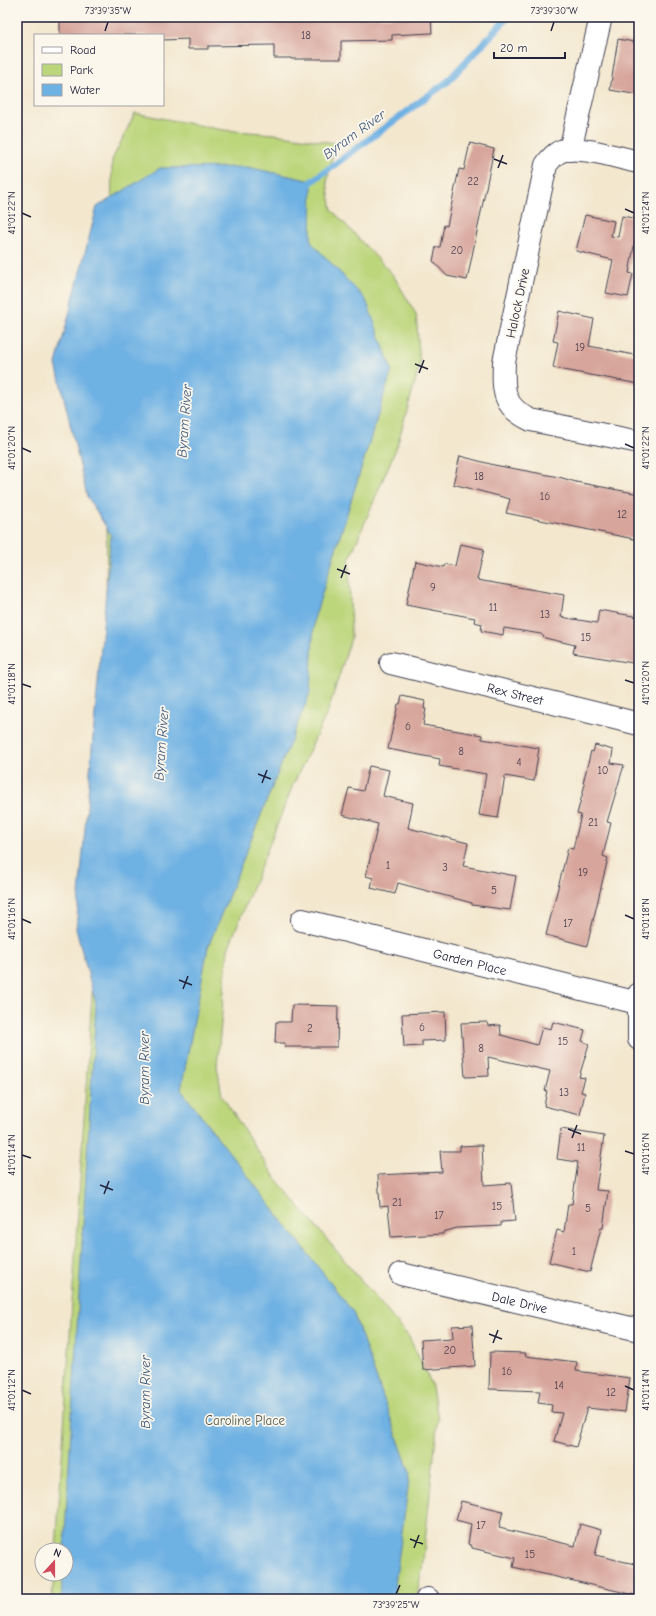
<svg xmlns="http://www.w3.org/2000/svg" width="656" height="1616" font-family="'Comic Neue',sans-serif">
  <rect width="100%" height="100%" fill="#fbf7ec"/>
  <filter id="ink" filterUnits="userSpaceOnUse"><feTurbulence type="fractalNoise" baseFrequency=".025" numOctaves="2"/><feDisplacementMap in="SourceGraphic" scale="8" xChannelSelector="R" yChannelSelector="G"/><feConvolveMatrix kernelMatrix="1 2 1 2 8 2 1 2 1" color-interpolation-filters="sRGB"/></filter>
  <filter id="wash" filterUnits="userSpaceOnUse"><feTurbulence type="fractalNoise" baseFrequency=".012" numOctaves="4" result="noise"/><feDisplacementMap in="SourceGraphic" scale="16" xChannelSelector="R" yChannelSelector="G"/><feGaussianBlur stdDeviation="0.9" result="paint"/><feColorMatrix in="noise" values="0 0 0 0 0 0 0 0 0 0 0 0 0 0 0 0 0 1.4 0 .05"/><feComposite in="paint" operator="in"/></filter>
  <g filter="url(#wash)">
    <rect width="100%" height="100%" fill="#f3e7ce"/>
    <!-- green -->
    <polygon fill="#bcd67c" stroke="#6f7c5c" points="135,113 223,130 274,134 335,143 327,182 332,210 393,275 416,314 420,364 397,446 349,560 351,638 328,711 293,785 228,949 217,1066 222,1096 276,1179 409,1337 431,1383 438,1418 422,1570 416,1599 52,1599 54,1574 66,1574 66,1550 56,1550 95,949 102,887 112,160"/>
    <!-- water -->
    <polygon fill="#6eb1e3" stroke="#486a8f" points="247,167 312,181 311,242 366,300 392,370 314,619 310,693 208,947 181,1090 353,1312 410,1473 393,1599 61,1599 63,1574 66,1574 66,1550 64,1550 96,1004 76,929 111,535 87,496 56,364 97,207 160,168"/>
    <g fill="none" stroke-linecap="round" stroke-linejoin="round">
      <!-- stream -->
      <polyline stroke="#6eb1e3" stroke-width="7" points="306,189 312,181 447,82 508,17"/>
    </g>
    <g id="blocks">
      <!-- building -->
      <g fill="#d7a59b">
        <polygon points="60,17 431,17 432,33 392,35 392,40 341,41 341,59 291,59 291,58 274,58 274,45 208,46 208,49 188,49 188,39 163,40 163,35 60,35"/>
        <polygon points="618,39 639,43 639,95 610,90"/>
        <polygon points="470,143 494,149 467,280 447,276 433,261 436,247 440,247 444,225 447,226 459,169 464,170"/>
        <polygon points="585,215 614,221 611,236 618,237 622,216 639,219 629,273 633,274 628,297 606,293 613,260 576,251"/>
        <polygon points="559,311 594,319 589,346 639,356 639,384 553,368 558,342 553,341"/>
        <polygon points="460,456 494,465 559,477 576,482 639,494 639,540 506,513 510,499 453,484"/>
        <polygon points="460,544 484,549 477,580 564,595 561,617 597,623 599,610 639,617 639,664 573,653 575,645 545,638 541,634 504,628 503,635 481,631 482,624 474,622 475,618 406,605 415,561 443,567 444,564 455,566"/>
        <polygon points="402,696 425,701 424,709 426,709 423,725 482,735 482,739 539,748 534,781 505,776 498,818 479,815 486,774 439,766 440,759 388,749 398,704 400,704"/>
        <polygon points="595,745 613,750 611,763 624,765 607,822 611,823 603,856 608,858 587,946 546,935 568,848 573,849 581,815 577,814 585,784 583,783 591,751 593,752"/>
        <polygon points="369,766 389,770 383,796 413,803 408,828 468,843 463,866 516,876 510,910 472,905 472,903 398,883 395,894 371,888 373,878 366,876 378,824 342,815 349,788 363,791"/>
        <polygon points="292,1005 338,1006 337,1047 285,1047 285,1043 275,1043 276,1022 291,1022"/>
        <polygon points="445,1012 446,1040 422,1041 422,1046 404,1047 402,1014"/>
        <polygon points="487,1022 488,1026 500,1025 501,1035 537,1045 542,1027 551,1029 553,1022 585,1030 582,1041 589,1044 579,1077 585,1078 581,1092 585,1093 580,1115 544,1106 547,1091 545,1091 550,1071 488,1057 489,1076 465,1077 461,1023"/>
        <polygon points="561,1129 604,1136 596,1190 608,1191 603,1228 601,1228 590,1272 549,1262 557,1230 564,1232 568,1204 572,1204 578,1162 557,1159"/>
        <polygon points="482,1145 484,1185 511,1183 515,1221 501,1222 501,1226 457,1228 443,1232 443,1234 391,1237 388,1206 380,1207 378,1175 442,1172 440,1151 460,1151 460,1146"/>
        <polygon points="472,1325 475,1366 423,1370 421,1340 453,1338 452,1326"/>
        <polygon points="490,1352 526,1353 525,1356 577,1362 576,1371 630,1378 625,1412 587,1408 576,1447 554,1441 562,1413 551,1412 552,1405 538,1403 540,1391 489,1389"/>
        <polygon points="461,1501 503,1511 499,1528 575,1546 580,1524 601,1530 595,1555 639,1565 639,1596 513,1567 515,1558 472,1548 472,1546 468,1544 471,1524 456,1520"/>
      </g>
    </g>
  </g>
  <g filter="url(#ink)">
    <use href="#blocks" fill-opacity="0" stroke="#414051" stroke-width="1"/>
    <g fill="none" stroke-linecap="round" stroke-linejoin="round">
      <!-- minor casing -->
      <g stroke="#414051" stroke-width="24">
        <g id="minor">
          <polyline points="570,150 601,17"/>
          <path d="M639,162C618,158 587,147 565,150C557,151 551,158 546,165L504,362C503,390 502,407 531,420L639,442"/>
          <path id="s1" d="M391,663L639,724"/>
          <path id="s2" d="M302,920L638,1003"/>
          <polyline points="639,994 639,1039"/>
          <path id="s3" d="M401,1274L639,1330"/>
          <polyline points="427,1599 428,1599"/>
        </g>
      </g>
      <!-- minor -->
      <use href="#minor" stroke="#fff" stroke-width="22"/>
    </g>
  </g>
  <!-- ticks -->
  <path fill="none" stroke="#22223b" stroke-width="1.5" d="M105,31L108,22M551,31L554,22M494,159L507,164M498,168L503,155M625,209L634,213M22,213L31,217M415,364L428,369M419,373L424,360M625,444L634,448M22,448L31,452M337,569L350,574M341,578L346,565M625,680L634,683M22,684L31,687M258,774L271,779M262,783L267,770M625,915L634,919M22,919L31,923M179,980L192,985M183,989L188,976M568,1129L581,1134M572,1138L577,1125M625,1151L634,1154M22,1155L31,1158M100,1185L113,1190M104,1194L109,1181M489,1334L502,1339M493,1343L498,1330M625,1386L634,1390M22,1390L31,1394M410,1539L423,1544M414,1548L419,1535M396,1594L400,1585"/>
  <g text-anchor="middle" stroke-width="3.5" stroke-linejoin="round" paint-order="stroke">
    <!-- number labels -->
    <g font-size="11" fill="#4f4353">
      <text x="306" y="39">18</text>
      <text x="473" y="185">22</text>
      <text x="457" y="254">20</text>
      <text x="580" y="351">19</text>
      <text x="479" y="480">18</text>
      <text x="545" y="500">16</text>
      <text x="622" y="518">12</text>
      <text x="433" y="591">9</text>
      <text x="493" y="611">11</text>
      <text x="545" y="618">13</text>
      <text x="586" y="641">15</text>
      <text x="408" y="730">6</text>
      <text x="461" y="755">8</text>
      <text x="519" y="766">4</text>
      <text x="603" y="774">10</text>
      <text x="593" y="826">21</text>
      <text x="388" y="869">1</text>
      <text x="445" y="871">3</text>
      <text x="583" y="876">19</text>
      <text x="494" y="894">5</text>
      <text x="568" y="927">17</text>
      <text x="422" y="1031">6</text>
      <text x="310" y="1032">2</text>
      <text x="563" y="1045">15</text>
      <text x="481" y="1052">8</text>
      <text x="564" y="1096">13</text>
      <text x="581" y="1151">11</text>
      <text x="397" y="1206">21</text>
      <text x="497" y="1210">15</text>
      <text x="588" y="1212">5</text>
      <text x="439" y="1219">17</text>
      <text x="574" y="1255">1</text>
      <text x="450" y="1354">20</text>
      <text x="507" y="1375">16</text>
      <text x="559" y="1389">14</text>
      <text x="611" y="1396">12</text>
      <text x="481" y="1529">17</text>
      <text x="530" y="1558">15</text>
    </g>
    <!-- street labels -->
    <g font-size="13" fill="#22223b" stroke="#fbf7ec">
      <text transform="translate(517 303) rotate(-78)" y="5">Halock Drive</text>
      <text dy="5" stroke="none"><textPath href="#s1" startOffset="128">Rex Street</textPath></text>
      <text dy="5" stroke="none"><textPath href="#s2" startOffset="173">Garden Place</textPath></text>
      <text dy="5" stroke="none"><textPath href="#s3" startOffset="122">Dale Drive</textPath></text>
    </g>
    <!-- park labels -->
    <g font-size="13" fill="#50584e" stroke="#fbf7ec">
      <text x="245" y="1425">Caroline Place</text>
    </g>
    <!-- water labels -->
    <g font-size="14" font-style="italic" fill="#405b7e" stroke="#fbf7ec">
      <text transform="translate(354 134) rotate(-36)" y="5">Byram River</text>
      <text transform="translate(184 421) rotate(-86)" y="5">Byram River</text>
      <text transform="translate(161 744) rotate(-86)" y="5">Byram River</text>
      <text transform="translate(144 1068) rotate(-90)" y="5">Byram River</text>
      <text transform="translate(145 1392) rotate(-90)" y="5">Byram River</text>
    </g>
  </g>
  <!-- margin -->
  <rect width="656" height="1616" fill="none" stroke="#fbf7ec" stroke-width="44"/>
  <!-- legend -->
  <rect x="34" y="34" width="130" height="72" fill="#fbf7ec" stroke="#a4a2a5"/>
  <rect x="42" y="47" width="20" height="6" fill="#ffffff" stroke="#a4a2a5"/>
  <text x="70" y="54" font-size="12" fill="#22223b">Road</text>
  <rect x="42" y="64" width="20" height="12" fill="#bcd67c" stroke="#a4a2a5"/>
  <text x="70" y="74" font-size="12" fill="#22223b">Park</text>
  <rect x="42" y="84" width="20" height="12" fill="#6eb1e3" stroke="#a4a2a5"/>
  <text x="70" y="94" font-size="12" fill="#22223b">Water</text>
  <!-- north arrow -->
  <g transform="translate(54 1562) rotate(21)"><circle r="19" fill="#fbf7ec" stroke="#a4a2a5"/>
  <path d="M0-3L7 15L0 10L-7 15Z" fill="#d1495b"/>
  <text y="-6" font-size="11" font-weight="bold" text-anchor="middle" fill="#22223b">N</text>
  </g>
  <!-- scale -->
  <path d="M494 52v6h71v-6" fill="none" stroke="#22223b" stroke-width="2"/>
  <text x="500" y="52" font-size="12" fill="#22223b" stroke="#fbf7ec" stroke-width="3" paint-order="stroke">20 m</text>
  <rect x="22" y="22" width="612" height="1572" fill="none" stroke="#22223b" stroke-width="1.5"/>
  <g font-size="10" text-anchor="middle" fill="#22223b">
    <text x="108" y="14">73°39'35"W</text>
    <text x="554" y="14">73°39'30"W</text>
    <text transform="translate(645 213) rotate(-90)" y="4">41°01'24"N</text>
    <text transform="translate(11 213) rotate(-90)" y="4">41°01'22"N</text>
    <text transform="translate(645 448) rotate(-90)" y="4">41°01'22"N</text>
    <text transform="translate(11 448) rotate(-90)" y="4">41°01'20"N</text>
    <text transform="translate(645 683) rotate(-90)" y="4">41°01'20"N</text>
    <text transform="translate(11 684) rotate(-90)" y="4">41°01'18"N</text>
    <text transform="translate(645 919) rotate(-90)" y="4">41°01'18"N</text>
    <text transform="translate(11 919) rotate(-90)" y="4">41°01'16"N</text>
    <text transform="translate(645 1154) rotate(-90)" y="4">41°01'16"N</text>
    <text transform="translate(11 1155) rotate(-90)" y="4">41°01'14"N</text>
    <text transform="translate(645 1390) rotate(-90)" y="4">41°01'14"N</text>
    <text transform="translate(11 1390) rotate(-90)" y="4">41°01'12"N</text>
    <text x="396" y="1608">73°39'25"W</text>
  </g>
</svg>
